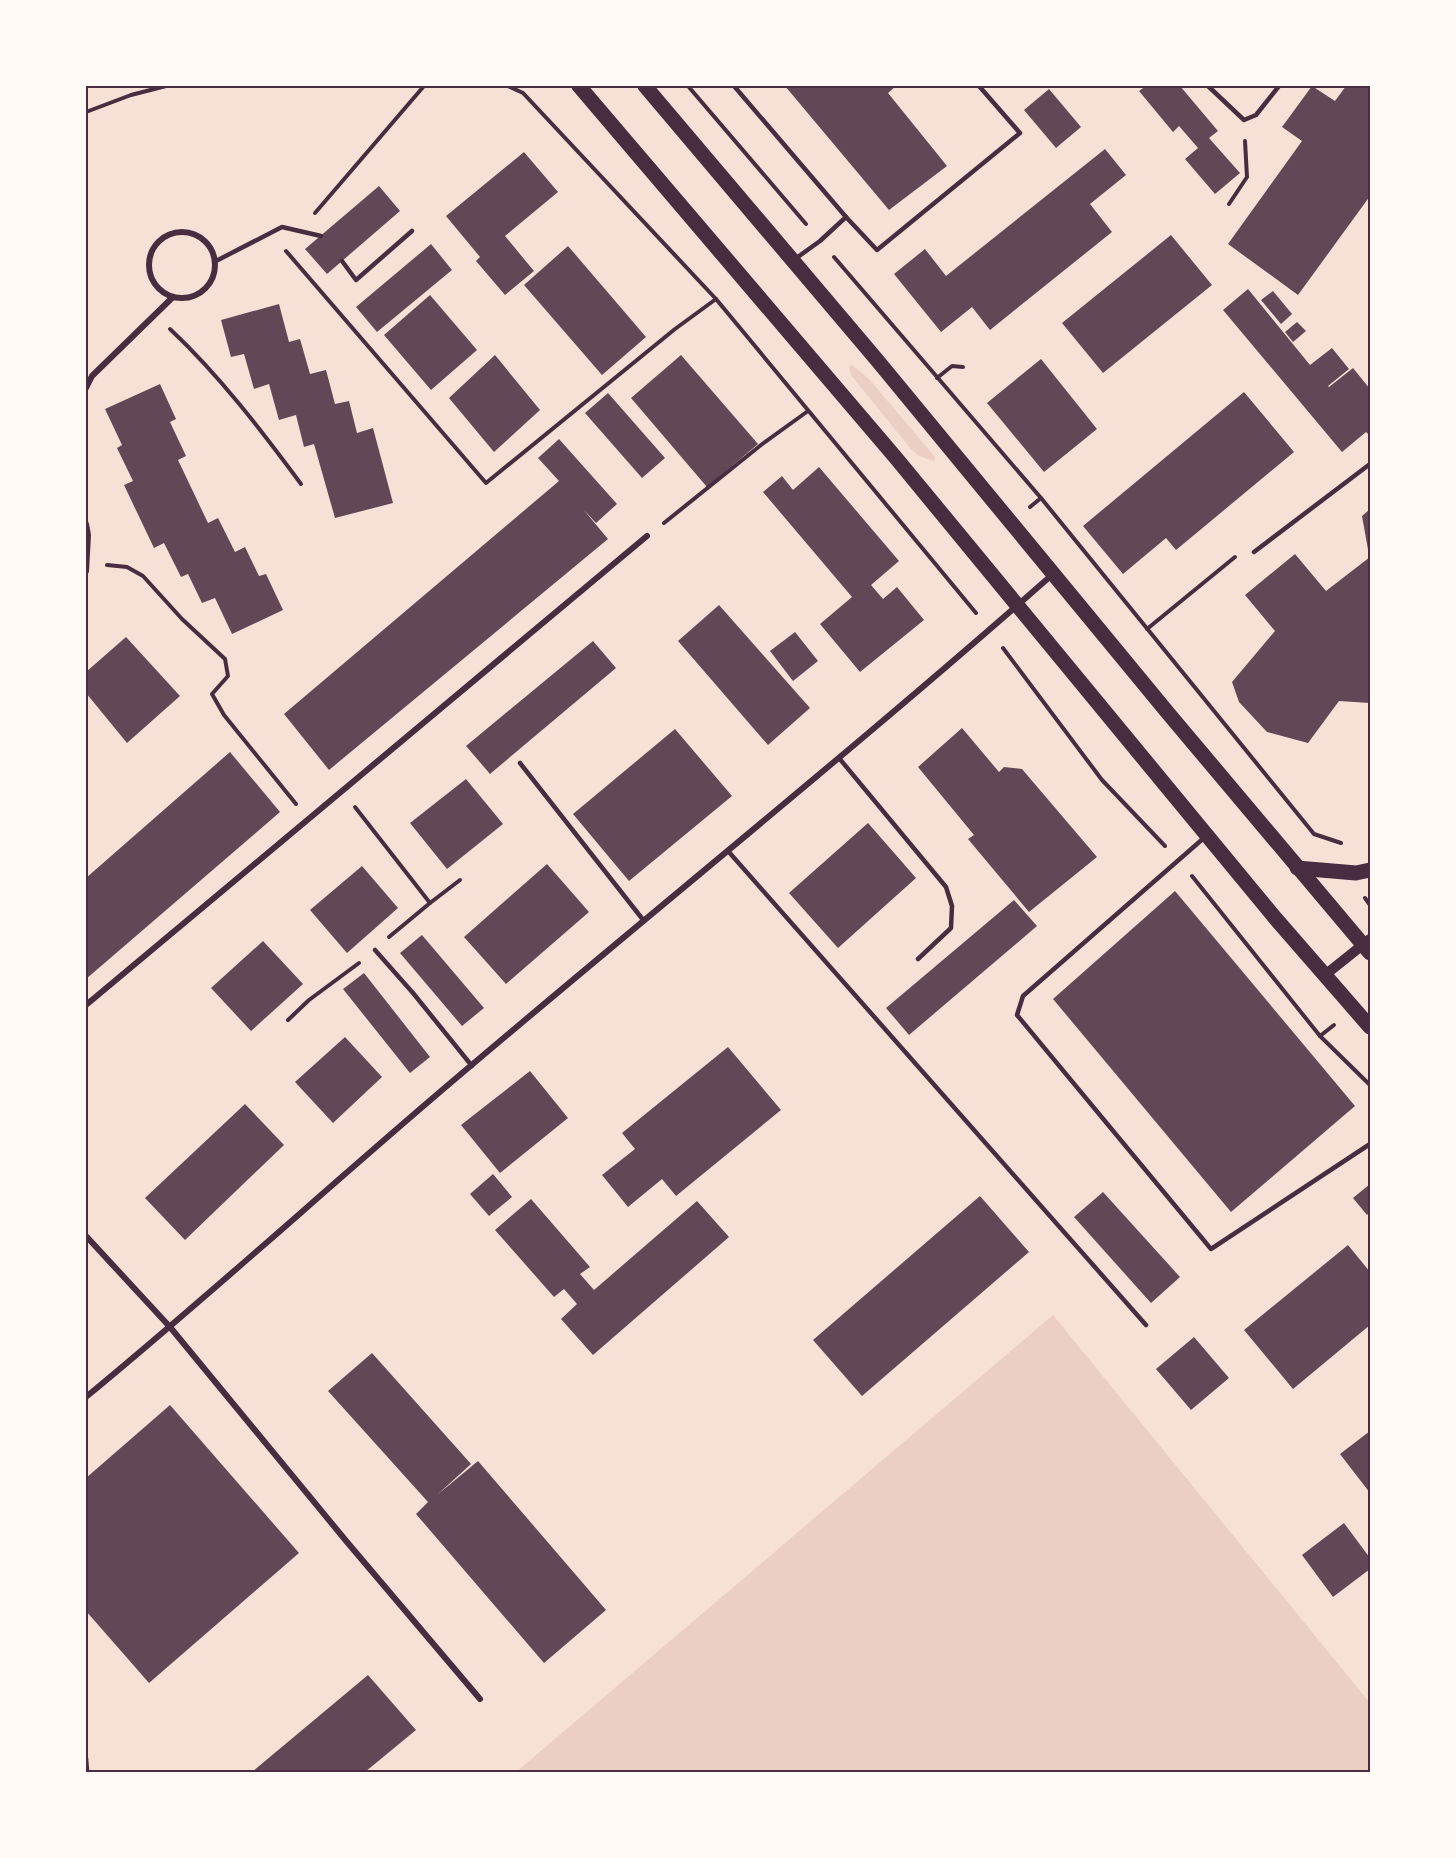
<svg xmlns="http://www.w3.org/2000/svg" width="1456" height="1858" font-family="Mulish,sans-serif">
  <rect width="100%" height="100%" fill="#f7e1d7"/>
  <!-- green -->
  <g fill="#ebcfc5">
    <polygon points="852,365 869,379 935,457 934,461 919,456 911,449 851,375 849,366"/>
    <polygon points="1053,1315 1370,1703 1370,1772 516,1772"/>
  </g>
  <!-- building -->
  <g fill="#644757">
    <polygon points="785,86 896,86 888,93 947,166 889,210"/>
    <polygon points="1146,86 1180,86 1218,131 1209,138 1240,173 1215,194 1185,159 1198,148 1179,126 1173,132 1139,91"/>
    <polygon points="1312,86 1335,101 1346,86 1370,86 1370,196 1298,295 1228,244 1302,141 1282,127"/>
    <polygon points="1049,89 1081,127 1056,148 1024,110"/>
    <polygon points="1105,149 1126,175 1090,204 1112,232 990,330 972,307 941,332 894,274 925,249 946,276"/>
    <polygon points="524,152 558,192 505,236 534,271 505,295 476,261 480,257 446,216"/>
    <polygon points="379,186 400,211 327,274 305,249"/>
    <polygon points="1171,235 1212,285 1103,373 1062,323"/>
    <polygon points="431,244 452,270 377,332 356,307"/>
    <polygon points="568,246 646,337 602,375 524,285"/>
    <polygon points="1248,289 1310,365 1332,348 1349,369 1328,386 1329,387 1353,368 1370,389 1370,432 1368,434 1366,432 1342,452 1223,310"/>
    <polygon points="1273,291 1292,314 1281,324 1261,300"/>
    <polygon points="430,295 477,350 431,390 384,335"/>
    <polygon points="279,304 289,342 300,339 310,374 326,370 335,404 349,401 357,433 373,428 393,503 335,518 314,444 304,447 296,415 279,420 269,384 254,389 244,354 231,357 221,320"/>
    <polygon points="1297,322 1306,331 1293,342 1285,332"/>
    <polygon points="495,355 540,410 494,452 449,398"/>
    <polygon points="681,355 758,444 707,487 631,398"/>
    <polygon points="1041,359 1097,429 1044,472 987,403"/>
    <polygon points="160,384 176,419 170,422 186,456 178,460 208,523 218,518 235,552 245,547 259,576 266,574 283,610 232,634 215,598 202,603 188,574 181,577 164,543 154,548 124,485 133,481 117,448 122,445 105,409"/>
    <polygon points="1244,392 1294,452 1176,550 1166,538 1123,574 1083,526"/>
    <polygon points="608,393 665,458 642,478 585,413"/>
    <polygon points="559,439 617,504 596,523 583,509 608,539 329,770 284,714 559,481 538,458"/>
    <polygon points="819,467 899,561 871,585 883,599 897,587 924,620 860,672 820,624 852,597 763,492 782,476 793,490"/>
    <polygon points="1370,509 1370,555 1369,555 1362,516"/>
    <polygon points="1295,554 1326,591 1370,557 1370,703 1339,701 1308,743 1267,732 1239,702 1232,682 1275,631 1245,595"/>
    <polygon points="719,605 810,708 768,745 678,641"/>
    <polygon points="795,632 818,661 793,681 770,651"/>
    <polygon points="126,637 180,696 127,743 86,693 86,672"/>
    <polygon points="593,641 616,668 490,774 466,746"/>
    <polygon points="962,728 999,772 1004,767 1022,769 1097,857 1029,912 968,839 974,835 918,767"/>
    <polygon points="675,729 732,796 629,881 573,814"/>
    <polygon points="230,752 280,812 86,979 86,878"/>
    <polygon points="466,779 503,824 447,869 410,823"/>
    <polygon points="868,823 916,878 838,948 789,893"/>
    <polygon points="547,864 589,912 506,984 464,937"/>
    <polygon points="362,866 398,908 347,953 310,910"/>
    <polygon points="1175,891 1355,1106 1231,1212 1053,999"/>
    <polygon points="1014,900 1037,926 909,1035 886,1008"/>
    <polygon points="422,935 484,1008 462,1026 400,953"/>
    <polygon points="263,941 303,984 251,1031 211,988"/>
    <polygon points="364,973 430,1057 410,1073 343,989"/>
    <polygon points="345,1037 382,1077 333,1123 295,1082"/>
    <polygon points="728,1047 781,1110 676,1196 662,1179 628,1207 602,1175 635,1149 622,1133"/>
    <polygon points="530,1071 568,1118 500,1173 461,1125"/>
    <polygon points="245,1104 284,1145 185,1240 145,1198"/>
    <polygon points="493,1174 512,1197 489,1216 470,1194"/>
    <polygon points="1370,1184 1370,1212 1367,1215 1353,1198"/>
    <polygon points="1103,1192 1180,1277 1151,1303 1074,1217"/>
    <polygon points="980,1196 1029,1252 862,1396 813,1340"/>
    <polygon points="531,1199 590,1267 580,1274 594,1290 697,1201 729,1237 593,1355 561,1319 577,1304 564,1289 554,1297 495,1230"/>
    <polygon points="1348,1245 1370,1272 1370,1325 1293,1389 1244,1330"/>
    <polygon points="1194,1337 1229,1378 1191,1410 1156,1369"/>
    <polygon points="372,1353 471,1464 437,1495 478,1461 606,1610 544,1663 416,1514 428,1502 328,1391"/>
    <polygon points="170,1405 299,1553 149,1683 86,1611 86,1478"/>
    <polygon points="1370,1431 1370,1493 1340,1454"/>
    <polygon points="1344,1523 1370,1558 1370,1569 1333,1597 1302,1555"/>
    <polygon points="368,1675 416,1730 365,1772 252,1772"/>
  </g>
  <g fill="none" stroke-linecap="round" stroke-linejoin="round">
    <!-- path -->
    <g stroke="#4a2c40" stroke-width="4">
      <polyline points="508,86 523,93 716,299 976,613"/>
      <polyline points="688,86 806,224"/>
      <polyline points="86,112 131,95 166,86"/>
      <polyline points="1229,204 1247,177 1245,141"/>
      <polyline points="315,213 424,86"/>
      <polyline points="286,251 486,483 675,329 716,299"/>
      <polyline points="834,257 1041,498 1314,834 1341,843"/>
      <path d="M170,329C219,375 261,430 301,484"/>
      <polyline points="937,378 952,366 963,367"/>
      <polyline points="1030,507 1041,498"/>
      <polyline points="664,523 761,445 808,411"/>
      <polyline points="107,565 127,567 143,576 182,619 225,659 228,676 212,694 224,715 296,804"/>
      <polyline points="1147,629 1235,557"/>
      <polyline points="1003,648 1102,780 1165,846"/>
      <polyline points="355,807 430,903 389,937"/>
      <polyline points="1192,876 1320,1036 1370,1085"/>
      <polyline points="1365,898 1370,905"/>
      <polyline points="430,903 460,880"/>
      <polyline points="288,1020 309,1000 359,963"/>
      <polyline points="1320,1036 1334,1025"/>
    </g>
    <!-- service -->
    <g stroke="#4a2c40" stroke-width="4.5">
      <polyline points="734,86 846,217 820,241 795,259"/>
      <polyline points="1208,86 1244,120 1256,115 1279,86"/>
      <polyline points="846,217 877,250 1020,133 979,86"/>
      <polyline points="216,261 282,227 321,236"/>
      <polyline points="342,261 356,280 412,231"/>
      <polyline points="1254,552 1370,464"/>
      <polyline points="839,758 946,887 952,906 951,928 918,959"/>
      <polyline points="520,763 644,921"/>
      <polyline points="1205,837 1023,996 1017,1015 1211,1249 1370,1144"/>
      <polyline points="728,851 1146,1325"/>
      <polyline points="375,950 413,993 472,1066"/>
      <polyline points="86,1758 87,1771 86,1772"/>
    </g>
    <!-- minor -->
    <g stroke="#4a2c40" stroke-width="6">
      <circle cx="182" cy="265" r="33"/>
      <polyline points="86,388 92,376 173,297"/>
      <polyline points="86,524 88,535 86,571"/>
      <polyline points="86,1005 647,536"/>
      <polyline points="86,1236 170,1327 347,1542 480,1699"/>
      <path d="M86,1397C204,1300 317,1197 434,1097C639,922 850,753 1053,574"/>
    </g>
    <!-- tertiary -->
    <polyline stroke="#4a2c40" stroke-width="10" points="1325,975 1370,939"/>
    <!-- primary -->
    <g stroke="#4a2c40" stroke-width="15">
      <polyline points="579,86 896,458 1167,787 1276,919 1370,1027"/>
      <polyline points="645,86 877,360 1168,713 1370,953"/>
      <polyline points="1297,868 1356,873 1370,870"/>
    </g>
  </g>
  <!-- border -->
  <rect width="1456" height="1858" fill="none" stroke="#fffaf5" stroke-width="174"/>
  <rect x="87" y="87" width="1282" height="1684" fill="none" stroke="#4a2c40" stroke-width="2"/>
</svg>
